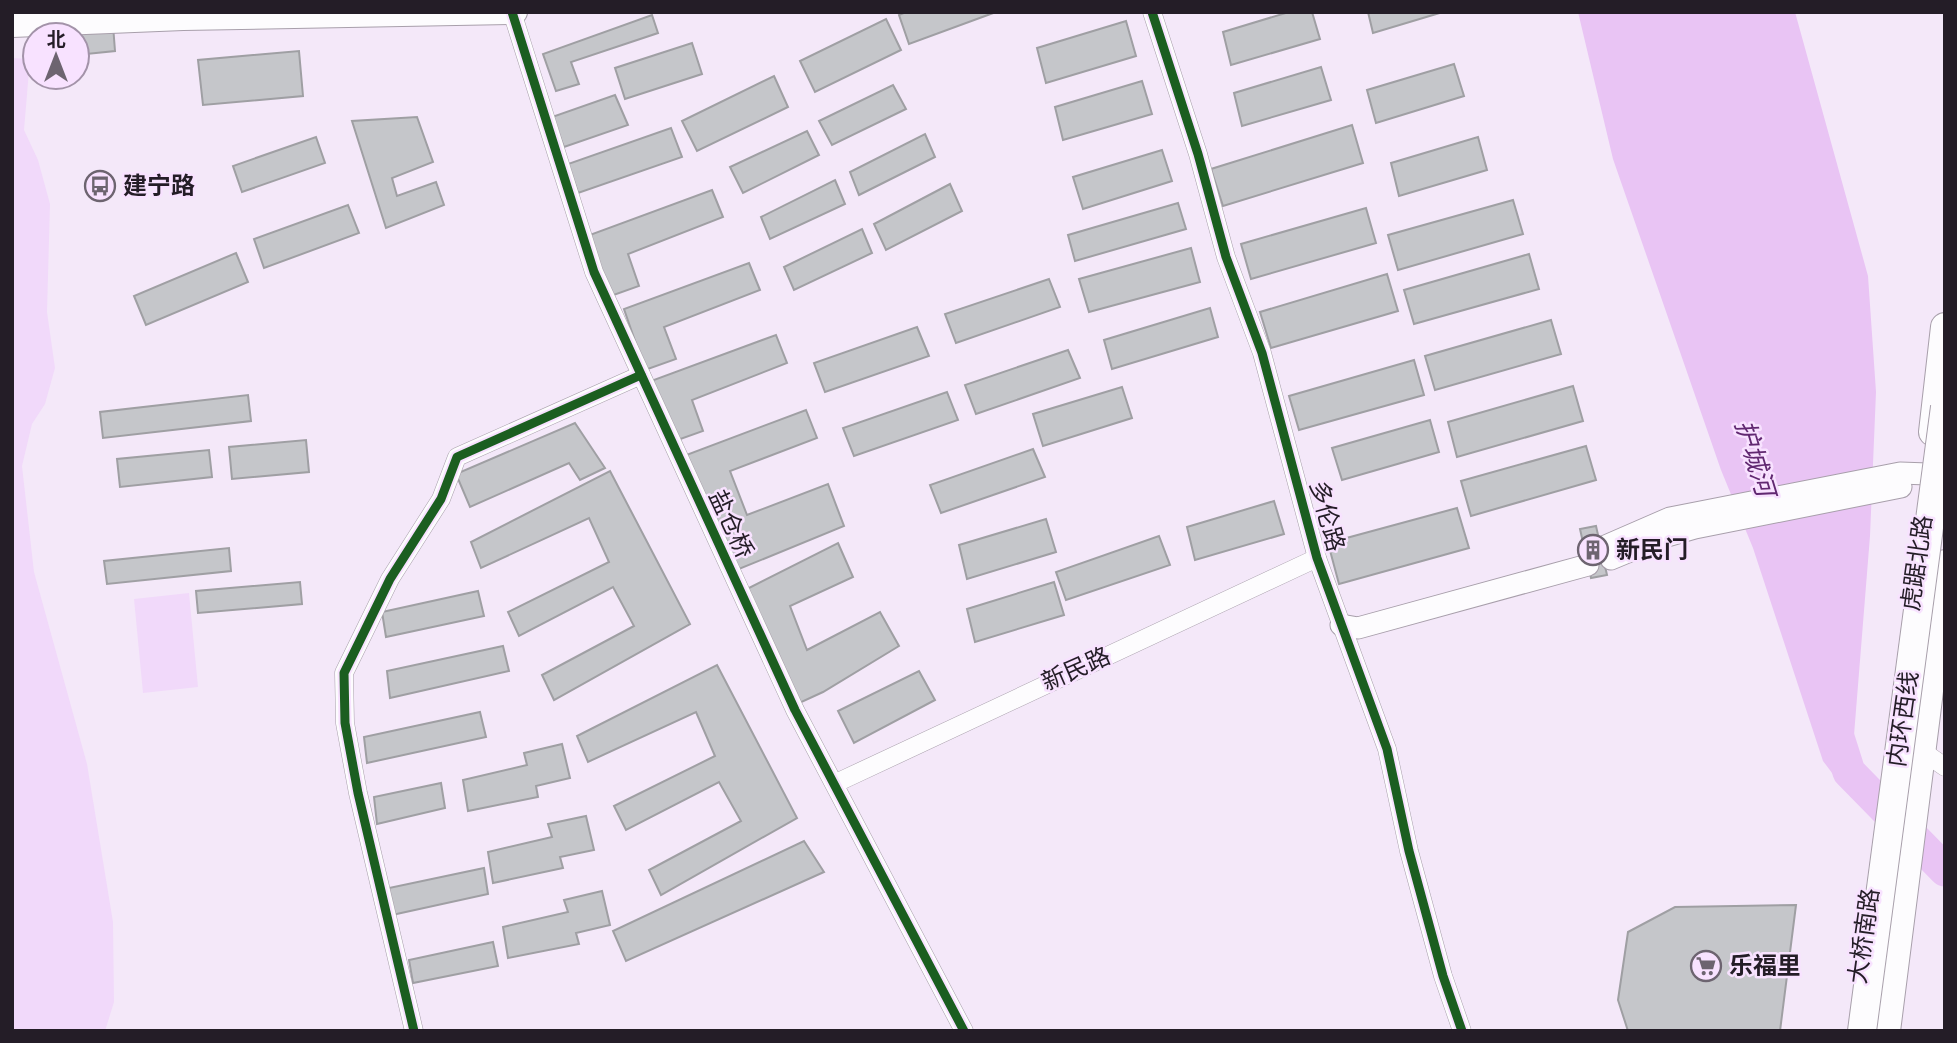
<svg xmlns="http://www.w3.org/2000/svg" width="1957" height="1043" font-family="'Space Grotesk','Noto Sans SC',sans-serif">
  <rect width="100%" height="100%" fill="#f4e8f9"/>
  <!-- green -->
  <g fill="#f1d9fa">
    <polygon points="12,58 30,59 24,130 38,160 50,204 47,312 55,368 45,404 32,424 22,466 34,572 87,764 113,922 114,1002 105,1031 12,1031"/>
    <polygon points="189,593 198,687 143,693 134,599"/>
  </g>
  <!-- water -->
  <polygon fill="#e9c4f4" points="1578,12 1795,12 1868,276 1876,392 1870,536 1850,785 1845,790 1823,761 1753,548 1721,470 1613,159"/>
  <g fill="none" stroke-linecap="round" stroke-linejoin="round">
    <!-- river -->
    <polyline stroke="#e9c4f4" stroke-width="33" points="1836,731 1849,772 1945,870"/>
  </g>
  <!-- building -->
  <g fill="#c5c6ca" stroke="#9f9fa3" stroke-width="2">
    <polygon points="112,12 115,51 77,55 77,35 65,35"/>
    <polygon points="906,12 996,12 909,44 899,15"/>
    <polygon points="1289,12 1312,12 1320,39 1231,65 1223,32"/>
    <polygon points="1368,12 1443,12 1373,33"/>
    <polygon points="652,15 658,33 571,62 579,84 556,91 543,54"/>
    <polygon points="886,19 901,50 815,92 800,61"/>
    <polygon points="1126,21 1136,56 1046,83 1037,48"/>
    <polygon points="692,43 702,74 625,99 615,68"/>
    <polygon points="299,51 303,96 203,105 198,60"/>
    <polygon points="1454,64 1464,96 1376,123 1367,90"/>
    <polygon points="1321,67 1331,100 1242,126 1234,93"/>
    <polygon points="774,76 788,107 697,151 682,121"/>
    <polygon points="1142,81 1152,114 1063,140 1055,107"/>
    <polygon points="893,85 906,109 832,145 819,121"/>
    <polygon points="615,95 628,125 564,147 552,117"/>
    <polygon points="417,117 433,162 392,178 397,196 436,182 444,205 386,228 352,121"/>
    <polygon points="1352,125 1363,163 1223,206 1211,169"/>
    <polygon points="671,128 682,157 578,193 568,164"/>
    <polygon points="807,131 819,155 743,193 730,167"/>
    <polygon points="925,134 935,157 859,195 850,172"/>
    <polygon points="316,137 325,163 242,192 233,166"/>
    <polygon points="1478,137 1487,170 1399,196 1391,163"/>
    <polygon points="1162,150 1172,181 1083,209 1073,177"/>
    <polygon points="835,180 845,204 770,239 761,217"/>
    <polygon points="950,184 962,211 886,250 874,224"/>
    <polygon points="712,190 723,217 628,254 639,286 608,297 587,236"/>
    <polygon points="1513,200 1523,234 1398,270 1388,235"/>
    <polygon points="1178,203 1186,229 1075,261 1068,235"/>
    <polygon points="348,205 359,233 264,268 254,239"/>
    <polygon points="1366,208 1376,243 1251,279 1241,244"/>
    <polygon points="862,229 872,253 794,290 784,267"/>
    <polygon points="1191,248 1200,282 1089,312 1079,279"/>
    <polygon points="236,253 248,282 146,325 134,296"/>
    <polygon points="1529,254 1539,289 1414,324 1404,290"/>
    <polygon points="749,263 760,290 664,327 676,359 645,370 624,309"/>
    <polygon points="1387,274 1398,311 1271,348 1260,312"/>
    <polygon points="1049,279 1060,307 956,343 945,314"/>
    <polygon points="1210,308 1218,337 1112,369 1104,340"/>
    <polygon points="1551,320 1561,354 1435,390 1425,356"/>
    <polygon points="917,327 929,356 825,392 814,363"/>
    <polygon points="776,335 787,363 692,400 703,431 672,442 651,381"/>
    <polygon points="1068,350 1080,378 976,414 965,385"/>
    <polygon points="1414,360 1424,395 1299,430 1289,396"/>
    <polygon points="1573,386 1583,421 1457,457 1448,422"/>
    <polygon points="1122,387 1132,418 1043,446 1033,414"/>
    <polygon points="947,392 958,420 854,456 843,428"/>
    <polygon points="248,395 251,421 103,438 100,412"/>
    <polygon points="806,410 817,438 730,471 747,515 828,484 844,526 734,571 681,457"/>
    <polygon points="1430,420 1439,452 1342,480 1332,448"/>
    <polygon points="575,423 605,468 580,480 569,463 470,507 456,474"/>
    <polygon points="306,440 309,472 232,479 229,447"/>
    <polygon points="1586,446 1596,480 1471,516 1461,481"/>
    <polygon points="1033,449 1045,477 941,513 930,485"/>
    <polygon points="209,450 212,477 120,487 117,459"/>
    <polygon points="610,471 690,624 554,700 542,675 634,626 613,587 519,636 508,612 609,562 589,518 481,568 471,542"/>
    <polygon points="1274,501 1284,534 1195,560 1187,527"/>
    <polygon points="1457,508 1469,548 1339,584 1328,543"/>
    <polygon points="1046,519 1056,552 967,579 959,545"/>
    <polygon points="1596,526 1607,575 1591,578 1580,529"/>
    <polygon points="1159,536 1170,565 1066,600 1056,572"/>
    <polygon points="838,543 853,577 790,606 807,650 880,612 899,646 823,692 795,705 741,592"/>
    <polygon points="229,548 231,571 107,584 104,561"/>
    <polygon points="300,582 302,604 198,613 196,591"/>
    <polygon points="1054,582 1064,615 975,642 967,609"/>
    <polygon points="478,591 484,616 386,637 382,612"/>
    <polygon points="503,646 509,671 390,698 387,671"/>
    <polygon points="717,665 797,818 661,895 649,870 741,821 719,782 626,830 614,806 715,756 696,712 588,762 577,736"/>
    <polygon points="919,671 935,700 854,743 838,711"/>
    <polygon points="480,712 486,737 367,763 364,737"/>
    <polygon points="562,744 570,778 536,786 538,797 468,811 463,780 527,765 524,753"/>
    <polygon points="441,783 445,808 377,824 374,797"/>
    <polygon points="586,816 594,850 560,857 563,868 493,883 488,852 552,837 548,824"/>
    <polygon points="804,841 824,872 626,961 613,931"/>
    <polygon points="484,868 488,894 392,915 389,888"/>
    <polygon points="602,891 610,925 576,933 579,944 508,958 503,927 568,912 564,900"/>
    <polygon points="1796,905 1780,1031 1628,1031 1618,1000 1628,932 1675,907"/>
    <polygon points="493,942 498,966 413,983 409,960"/>
  </g>
  <g fill="none" stroke-linecap="round" stroke-linejoin="round">
    <!-- tertiary-tunnel -->
    <polyline stroke="#cabfcf" stroke-width="21" stroke-dasharray="21 10" stroke-linecap="butt" points="1585,552 1601,548"/>
    <!-- minor casing -->
    <g stroke="#a89fab" stroke-width="19">
      <g id="minor">
        <polyline points="512,12 594,272 795,710 964,1031"/>
        <polyline points="1152,12 1198,154 1226,257 1262,353 1317,558 1387,749 1409,851 1443,976 1462,1031"/>
        <polyline points="1922,751 1945,767"/>
        <polyline points="836,783 1317,558"/>
        <polyline points="414,1031 358,793 345,723 344,673 390,579 441,499 457,457 641,375"/>
      </g>
    </g>
    <!-- tertiary casing -->
    <g stroke="#a89fab" stroke-width="23">
      <g id="tertiary">
        <polyline points="1601,548 1670,518 1900,473 1928,474"/>
        <polyline points="1611,559 1664,537 1695,528 1901,487"/>
        <polyline points="1341,625 1358,628 1588,565"/>
      </g>
    </g>
    <!-- secondary casing -->
    <g stroke="#a89fab" stroke-width="26">
      <polyline id="secondary" points="12,25 183,18 515,12"/>
    </g>
    <!-- primary casing -->
    <g stroke="#a89fab" stroke-width="30">
      <g id="primary">
        <polyline points="1933,432 1945,327"/>
        <polyline points="1886,1031 1945,564"/>
      </g>
    </g>
    <!-- minor -->
    <use href="#minor" stroke="#fdfcfe" stroke-width="18"/>
    <!-- tertiary -->
    <use href="#tertiary" stroke="#fdfcfe" stroke-width="21"/>
    <!-- secondary -->
    <use href="#secondary" stroke="#fdfcfe" stroke-width="24"/>
    <!-- primary -->
    <use href="#primary" stroke="#fdfcfe" stroke-width="28"/>
    <!-- trunk-bridge casing -->
    <g stroke="#a89fab" stroke-width="30" stroke-linecap="butt">
      <polyline id="trunk-bridge" points="1862,1031 1945,407"/>
    </g>
    <!-- trunk-bridge -->
    <use href="#trunk-bridge" stroke="#fdfcfe" stroke-width="28"/>
    <!-- cycleway casing -->
    <g stroke="#f8e2ff" stroke-width="13">
      <g id="cycleway">
        <polyline points="512,12 594,272 795,710 964,1031"/>
        <polyline points="1152,12 1198,154 1226,257 1262,353 1317,558 1387,749 1409,851 1443,976 1462,1031"/>
        <polyline points="414,1031 358,793 345,723 344,673 390,579 441,499 457,457 641,375"/>
      </g>
    </g>
    <!-- cycleway -->
    <use href="#cycleway" stroke="#1b5e20" stroke-width="9"/>
  </g>
  <!-- icons -->
  <defs>
    <g id="bus-ring" transform="scale(1.575)"><circle r="9.5" fill="#f8e2ff" stroke="#6d6470" stroke-width="1.5"/><path d="M-5-6H5V4H4V6H2V4H-2V6H-4V4H-5ZM-3.5-4V0h7V-4ZM-3.5 1.2v1.5H-2V1.2ZM2 1.2v1.5H3.5V1.2Z" fill="#6d6470"/></g>
    <g id="building-ring" transform="scale(1.575)"><circle r="9.5" fill="#f8e2ff" stroke="#6d6470" stroke-width="1.5"/><path d="M-4-6H4V6H1V3H-1V6H-4ZM-2.5-4.3h1.7v1.8h-1.7ZM.8-4.3h1.7v1.8H.8ZM-2.5-1h1.7V.8h-1.7ZM.8-1h1.7V.8H.8Z" fill="#6d6470"/></g>
    <g id="supermarket-ring" transform="scale(1.575)"><circle r="9.5" fill="#f8e2ff" stroke="#6d6470" stroke-width="1.5"/><path d="M-6-5.5h2.5l.6 2H6L4.5 2H-2.5L-4.4-4H-6ZM-1.5 3.2a1.3 1.3 0 1 0 .1 0ZM3 3.2a1.3 1.3 0 1 0 .1 0Z" fill="#6d6470"/></g>
  </defs>
  <g fill-rule="evenodd">
    <use href="#bus-ring" x="100" y="186"/>
    <use href="#building-ring" x="1593" y="550"/>
    <use href="#supermarket-ring" x="1706" y="966"/>
  </g>
  <g text-anchor="middle" stroke-width="5" stroke-linejoin="round" paint-order="stroke">
    <!-- poi labels -->
    <g font-size="24" font-weight="bold" fill="#241d27" stroke="#f8e2ff" text-anchor="start">
      <text x="123" y="194">建宁路</text>
      <text x="1616" y="558">新民门</text>
      <text x="1729" y="974">乐福里</text>
    </g>
    <!-- street labels -->
    <g font-size="24" fill="#241d27" stroke="#f8e2ff">
      <text transform="translate(1327 516) rotate(75)" y="8">多伦路</text>
      <text transform="translate(731 524) rotate(65)" y="8">盐仓桥</text>
      <text transform="translate(1917 563) rotate(-82)" y="8">虎踞北路</text>
      <text transform="translate(1076 669) rotate(-24)" y="8">新民路</text>
      <text transform="translate(1903 719) rotate(-82)" y="8">内环西线</text>
      <text transform="translate(1864 936) rotate(-82)" y="8">大桥南路</text>
    </g>
    <!-- water labels -->
    <g font-size="26" font-style="italic" fill="#612871" stroke="#f8e2ff">
      <text transform="translate(1755 458) rotate(73)" y="9">护城河</text>
    </g>
  </g>
  <!-- border -->
  <rect width="1957" height="1043" fill="none" stroke="#241d27" stroke-width="28"/>
  <!-- north arrow -->
  <g transform="translate(56 56)"><circle r="33" fill="#f8e2ff" stroke="#a393a9" stroke-width="2"/>
  <path d="M0-5L12 26L0 18L-12 26Z" fill="#6d6470"/>
  <text y="-10" font-size="19" font-weight="bold" text-anchor="middle" fill="#241d27">北</text>
  </g>
</svg>
